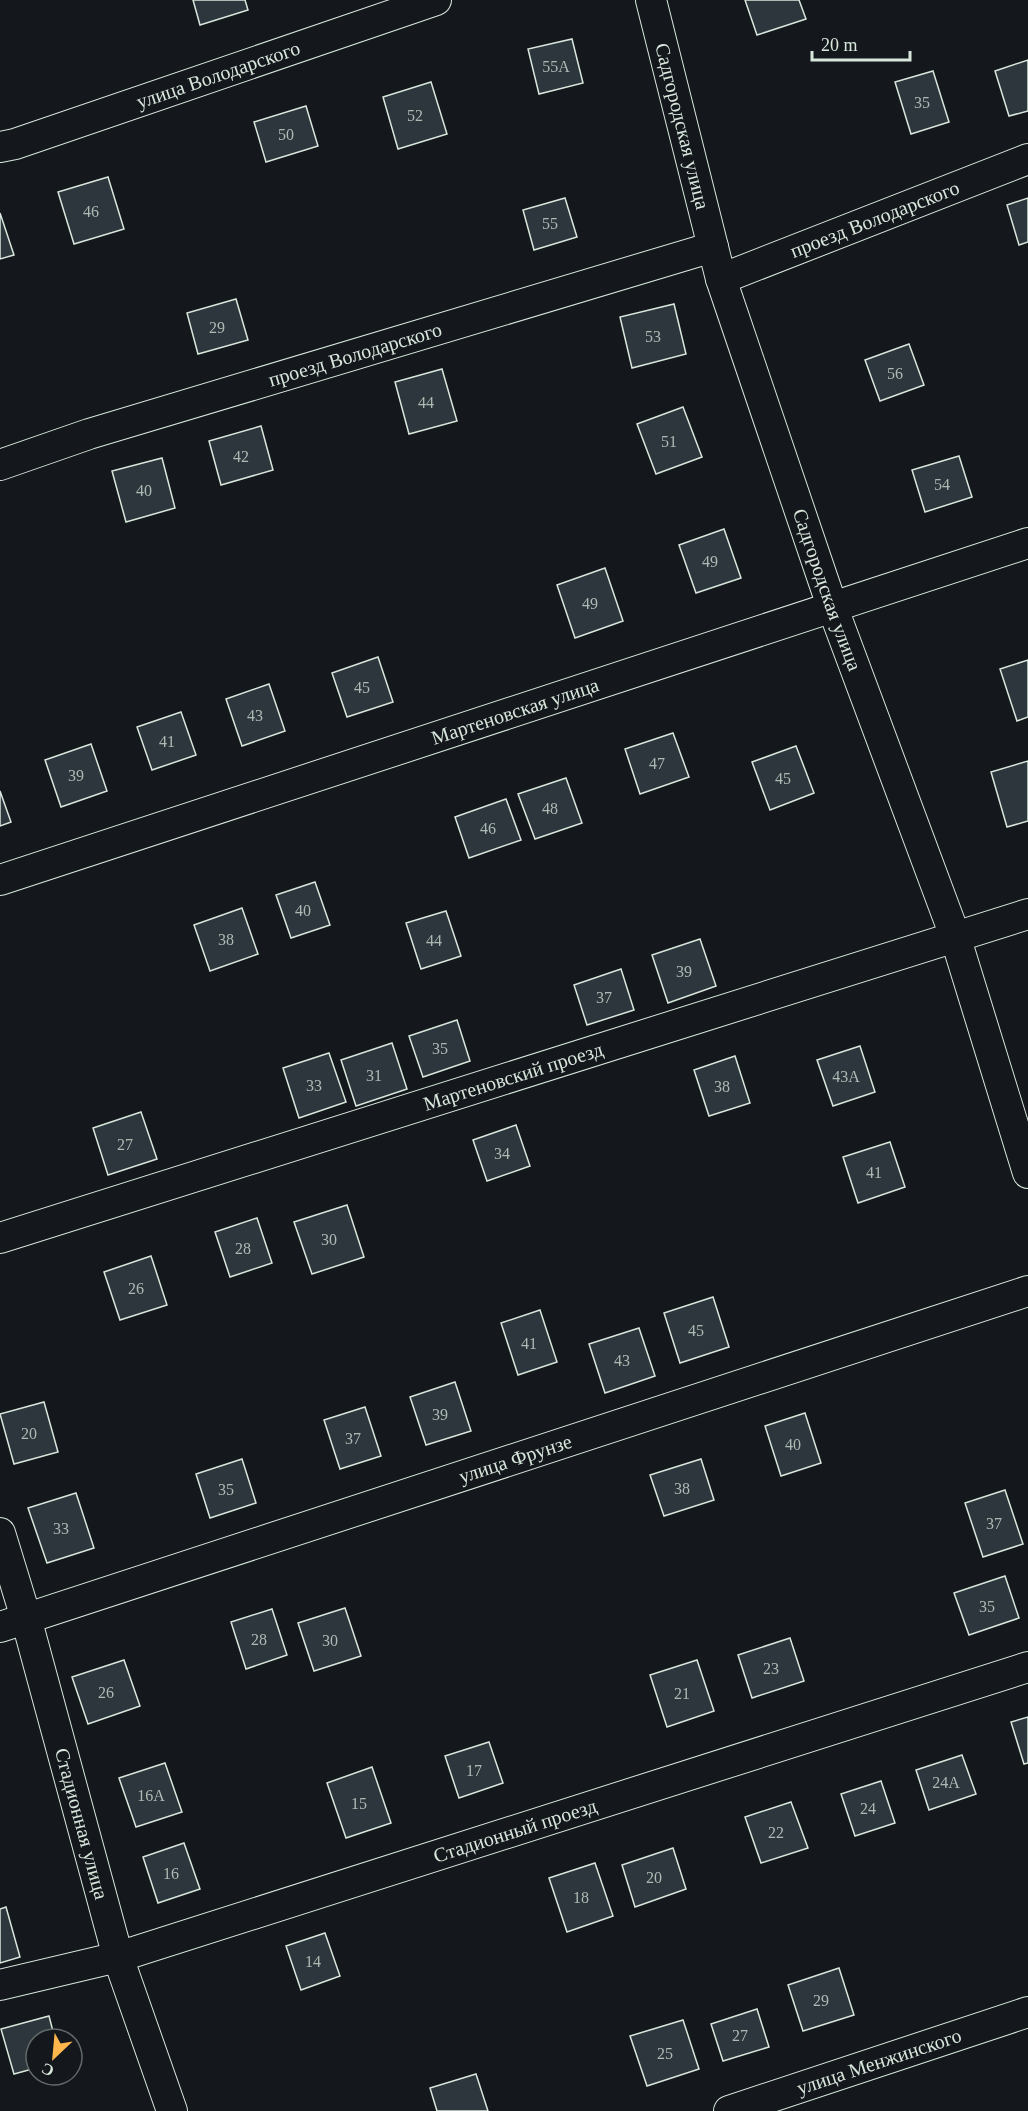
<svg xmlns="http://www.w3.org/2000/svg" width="1028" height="2111" font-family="'Times New Roman',serif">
  <rect width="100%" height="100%" fill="#14181c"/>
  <!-- building -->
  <g fill="#2c363c" stroke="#d8e6dc" stroke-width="1.5">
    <polygon points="193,0 245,0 248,10 200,25"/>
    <polygon points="745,0 799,0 806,19 757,35"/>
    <polygon points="572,39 583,83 539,94 528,49"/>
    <polygon points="1028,60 1028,111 1009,116 995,71"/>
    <polygon points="933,71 949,122 911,134 895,82"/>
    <polygon points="431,82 447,134 398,149 383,97"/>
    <polygon points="306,106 318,146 266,162 254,122"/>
    <polygon points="108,177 124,229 74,244 58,192"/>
    <polygon points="565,198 577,237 534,250 523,210"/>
    <polygon points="1028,198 1028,242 1019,245 1007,205"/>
    <polygon points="0,213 14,255 0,259"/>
    <polygon points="236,299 248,340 198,354 187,313"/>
    <polygon points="674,304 686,354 632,368 620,317"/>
    <polygon points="909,344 924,385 880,401 865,360"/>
    <polygon points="442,369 457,421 409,434 395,382"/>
    <polygon points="683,407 702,457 656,474 637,424"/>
    <polygon points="261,426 273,470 221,485 209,441"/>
    <polygon points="959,456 972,497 925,512 912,470"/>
    <polygon points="162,458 175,508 126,522 112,471"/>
    <polygon points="724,529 741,578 696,593 679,545"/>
    <polygon points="605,568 623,621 575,638 557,585"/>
    <polygon points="378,657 393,702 347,717 332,673"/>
    <polygon points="1028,660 1028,717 1017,721 1000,669"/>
    <polygon points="269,684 285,731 242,746 226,699"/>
    <polygon points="181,712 196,755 152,770 137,727"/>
    <polygon points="673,733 689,777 640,794 625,749"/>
    <polygon points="91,744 107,791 61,807 45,760"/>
    <polygon points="796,746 814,793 770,810 752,762"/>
    <polygon points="1028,761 1028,821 1007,827 991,772"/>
    <polygon points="566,778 582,823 535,839 518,794"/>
    <polygon points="0,791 11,822 0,826"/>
    <polygon points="506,799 521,840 469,858 455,817"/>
    <polygon points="315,882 330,925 291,938 276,895"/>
    <polygon points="242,908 258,954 210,971 194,925"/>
    <polygon points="446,911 461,956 421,969 406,923"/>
    <polygon points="700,939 716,986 668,1003 652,955"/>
    <polygon points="621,969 634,1010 587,1025 574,985"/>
    <polygon points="457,1020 470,1061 423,1077 409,1036"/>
    <polygon points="392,1043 407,1089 356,1106 341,1060"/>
    <polygon points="860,1046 875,1092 833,1106 817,1060"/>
    <polygon points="329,1053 346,1102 299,1118 283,1068"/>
    <polygon points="735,1056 750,1103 709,1116 694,1070"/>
    <polygon points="141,1112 157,1159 108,1175 93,1128"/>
    <polygon points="516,1125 530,1166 487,1181 473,1140"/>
    <polygon points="890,1142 905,1187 858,1203 843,1157"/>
    <polygon points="347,1205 364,1257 312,1274 294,1222"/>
    <polygon points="257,1218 272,1263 230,1277 215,1232"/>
    <polygon points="151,1256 167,1305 120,1320 104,1272"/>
    <polygon points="713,1297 729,1347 680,1363 664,1313"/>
    <polygon points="540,1310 557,1362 518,1375 501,1323"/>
    <polygon points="639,1328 655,1376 605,1393 589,1344"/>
    <polygon points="455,1382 471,1431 426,1445 410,1397"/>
    <polygon points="44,1402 58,1452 14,1464 0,1414"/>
    <polygon points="365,1407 381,1456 340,1469 324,1420"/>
    <polygon points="805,1413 821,1463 781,1476 765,1426"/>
    <polygon points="242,1459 256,1503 210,1518 196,1474"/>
    <polygon points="701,1459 714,1500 664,1516 650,1475"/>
    <polygon points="1005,1490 1023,1544 983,1557 965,1503"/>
    <polygon points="76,1493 94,1548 47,1563 28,1508"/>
    <polygon points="1005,1576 1019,1618 969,1635 954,1593"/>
    <polygon points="345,1608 361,1656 314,1671 298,1623"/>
    <polygon points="272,1609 287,1655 246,1669 231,1622"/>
    <polygon points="790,1638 804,1681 752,1698 738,1655"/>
    <polygon points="124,1660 140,1706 88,1724 72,1677"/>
    <polygon points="697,1660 714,1711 667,1727 650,1675"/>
    <polygon points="1028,1717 1028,1763 1024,1764 1011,1722"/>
    <polygon points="489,1742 503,1783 459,1798 445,1756"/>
    <polygon points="962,1755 976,1794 929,1810 916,1770"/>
    <polygon points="165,1763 182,1812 136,1827 119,1778"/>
    <polygon points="372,1767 391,1823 346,1838 327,1783"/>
    <polygon points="881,1781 895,1823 855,1836 841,1794"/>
    <polygon points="791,1802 808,1848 761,1863 745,1817"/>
    <polygon points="184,1843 200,1889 158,1903 143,1857"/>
    <polygon points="673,1848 686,1889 635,1907 622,1865"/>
    <polygon points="595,1863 613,1916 567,1932 549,1878"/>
    <polygon points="6,1907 20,1957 0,1963 0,1909"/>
    <polygon points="325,1933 340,1976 301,1990 286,1946"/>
    <polygon points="839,1968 854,2015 803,2031 788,1985"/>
    <polygon points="757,2009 769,2047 723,2061 711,2024"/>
    <polygon points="49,2016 55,2039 36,2039 36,2068 14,2074 1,2029"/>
    <polygon points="683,2020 699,2069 647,2086 630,2036"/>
    <polygon points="476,2074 488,2111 437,2111 430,2088"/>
  </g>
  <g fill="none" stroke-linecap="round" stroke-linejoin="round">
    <!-- street casing -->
    <g stroke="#d8e6dc" stroke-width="32">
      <g id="street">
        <path id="s1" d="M651,0L721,279L832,606L955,936L1028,1173"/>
        <path id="s2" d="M0,147L15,144L436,0"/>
        <path id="s3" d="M721,279L1028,159"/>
        <path id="s4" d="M0,465L89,434L713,247"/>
        <path id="s5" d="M0,880L1028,543"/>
        <path id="s6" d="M0,1238L1028,914"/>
        <path id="s7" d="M0,1533L26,1618L118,1957L172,2111"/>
        <path id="s8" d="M0,1627L1028,1291"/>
        <path id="s9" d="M0,1985L118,1957L1028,1667"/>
        <path id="s10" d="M729,2111L1028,2012"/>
      </g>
    </g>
    <!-- street -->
    <use href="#street" stroke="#14181c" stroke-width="30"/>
  </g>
  <g text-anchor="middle" stroke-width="4.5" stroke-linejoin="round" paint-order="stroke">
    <!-- number labels -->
    <g font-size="16" fill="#adbab4">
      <text x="556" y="72">55А</text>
      <text x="922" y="108">35</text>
      <text x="415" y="121">52</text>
      <text x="286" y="140">50</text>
      <text x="91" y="217">46</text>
      <text x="550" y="229">55</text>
      <text x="217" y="333">29</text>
      <text x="653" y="342">53</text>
      <text x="895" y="379">56</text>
      <text x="426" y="408">44</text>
      <text x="669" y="447">51</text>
      <text x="241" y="462">42</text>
      <text x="942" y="490">54</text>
      <text x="144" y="496">40</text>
      <text x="710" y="567">49</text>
      <text x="590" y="609">49</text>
      <text x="362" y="693">45</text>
      <text x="255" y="721">43</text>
      <text x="167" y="747">41</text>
      <text x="657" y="769">47</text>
      <text x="76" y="781">39</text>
      <text x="783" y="784">45</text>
      <text x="550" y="814">48</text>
      <text x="488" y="834">46</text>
      <text x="303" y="916">40</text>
      <text x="226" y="945">38</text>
      <text x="434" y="946">44</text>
      <text x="684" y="977">39</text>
      <text x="604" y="1003">37</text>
      <text x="440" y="1054">35</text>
      <text x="374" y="1081">31</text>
      <text x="846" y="1082">43А</text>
      <text x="314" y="1091">33</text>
      <text x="722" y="1092">38</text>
      <text x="125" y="1150">27</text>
      <text x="502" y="1159">34</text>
      <text x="874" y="1178">41</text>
      <text x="329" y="1245">30</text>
      <text x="243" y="1254">28</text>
      <text x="136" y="1294">26</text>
      <text x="696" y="1336">45</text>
      <text x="529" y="1349">41</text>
      <text x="622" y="1366">43</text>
      <text x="440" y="1420">39</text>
      <text x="29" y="1439">20</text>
      <text x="353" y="1444">37</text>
      <text x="793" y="1450">40</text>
      <text x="682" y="1494">38</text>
      <text x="226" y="1495">35</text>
      <text x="994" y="1529">37</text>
      <text x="61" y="1534">33</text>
      <text x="987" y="1612">35</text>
      <text x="259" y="1645">28</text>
      <text x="330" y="1646">30</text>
      <text x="771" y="1674">23</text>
      <text x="106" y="1698">26</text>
      <text x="682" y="1699">21</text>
      <text x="474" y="1776">17</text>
      <text x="946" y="1788">24А</text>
      <text x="151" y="1801">16А</text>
      <text x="359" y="1809">15</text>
      <text x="868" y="1814">24</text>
      <text x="776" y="1838">22</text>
      <text x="171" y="1879">16</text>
      <text x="654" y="1883">20</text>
      <text x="581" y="1903">18</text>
      <text x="313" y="1967">14</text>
      <text x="821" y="2006">29</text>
      <text x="740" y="2041">27</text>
      <text x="665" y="2059">25</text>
    </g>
    <!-- street labels -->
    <g font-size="20" fill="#d8e6dc" stroke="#14181c">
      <text dy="7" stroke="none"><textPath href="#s2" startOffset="230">улица Володарского</textPath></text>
      <text dy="7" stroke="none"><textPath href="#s1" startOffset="130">Садгородская улица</textPath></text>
      <text dy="7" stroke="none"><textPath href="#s3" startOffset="165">проезд Володарского</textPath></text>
      <text dy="7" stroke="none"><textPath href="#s4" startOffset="372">проезд Володарского</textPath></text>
      <text dy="7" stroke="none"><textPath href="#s1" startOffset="616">Садгородская улица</textPath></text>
      <text dy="7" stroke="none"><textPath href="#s5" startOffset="542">Мартеновская улица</textPath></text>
      <text dy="7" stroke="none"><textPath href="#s6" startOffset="538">Мартеновский проезд</textPath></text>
      <text dy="7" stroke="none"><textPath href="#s8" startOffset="542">улица Фрунзе</textPath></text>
      <text dy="7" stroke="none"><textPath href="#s7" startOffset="302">Стадионная улица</textPath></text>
      <text dy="7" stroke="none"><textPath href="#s9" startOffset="538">Стадионный проезд</textPath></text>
      <text dy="7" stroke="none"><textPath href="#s10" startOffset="158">улица Менжинского</textPath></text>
    </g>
  </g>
  <!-- north arrow -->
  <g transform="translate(54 2057) rotate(206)"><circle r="28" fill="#14181c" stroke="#626a69" stroke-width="1.5"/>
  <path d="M0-4.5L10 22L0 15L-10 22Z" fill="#ffb74d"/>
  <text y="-9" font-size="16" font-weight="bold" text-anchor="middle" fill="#d8e6dc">С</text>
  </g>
  <!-- scale -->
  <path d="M812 51v9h98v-9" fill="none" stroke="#d8e6dc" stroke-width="3"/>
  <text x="821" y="51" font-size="18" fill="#d8e6dc" stroke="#14181c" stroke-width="4.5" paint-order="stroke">20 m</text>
</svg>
